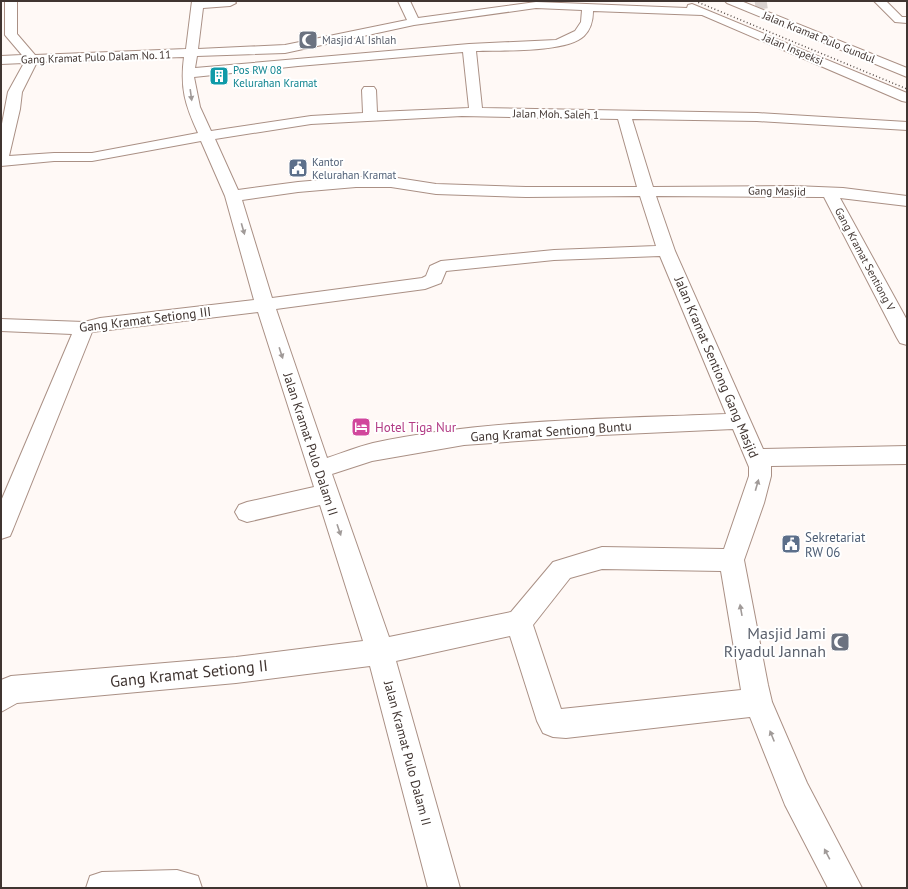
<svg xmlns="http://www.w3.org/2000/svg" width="908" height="889" font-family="'PT Sans',sans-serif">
  <rect width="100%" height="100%" fill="#fff9f6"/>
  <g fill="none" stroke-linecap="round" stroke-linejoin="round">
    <!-- minor-tunnel -->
    <polyline stroke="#d9d2cf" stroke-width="12" stroke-dasharray="12 6" stroke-linecap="butt" points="755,4 769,2"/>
    <!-- minor casing -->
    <g stroke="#aa9085" stroke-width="2">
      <g id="minor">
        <path d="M5,1H17V34L35,55L186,49L192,1H234L236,3L230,6L203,8L198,49L285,45L407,20L398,1H410L418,18L536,2L687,8L688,5L692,4L907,93V102L902,101L702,15L593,11C593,20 591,29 584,36C566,53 501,50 476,51L482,108L757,113L907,122V130L757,121L632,119L653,187L794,186L843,188L907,196V206L840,198L907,320V345L900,343L897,338L824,197L656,196L675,251L763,449L907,446V464L771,466V476L764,503L744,560L768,685L772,702L807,783L862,888H828L785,805L750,717L566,738L553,737L543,733L537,721L510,636L396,661L460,888H428L370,666L236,683L17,703L1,712V680L11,676L236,657L363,641L320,505L247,522L239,519L235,512L239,505L247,502L314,487L258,312L92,332L13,529L10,536L1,539V501L72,334L1,331V319L84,322L100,318L254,300L225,196L201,141L92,161H54L1,166V129L8,92L24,63L1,64V56L22,55L5,35ZM536,8L582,10L581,22L575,31L556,40L469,44L195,68L197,56L285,53L414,25ZM463,52L469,108L377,112L376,90L374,87H364L362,90L363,113L311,116L211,131L200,107L194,77L298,66ZM184,57C180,88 185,105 198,133L92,153H54L9,156L20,109L22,92L37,62ZM462,116L618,119L637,187H526L436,184L391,177H356L298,182L238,190L215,139L311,124ZM356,187H391L436,194L526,197L640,196L656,246L554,250L441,261L430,266L426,276L422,278L272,298L242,200L298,192ZM660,256L726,414C610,419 487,419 373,443C357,447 342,453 327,458L276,309L425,289L441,283L446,271L554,260ZM733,429L749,467V476L724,549L602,547L553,562L511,612L389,637L332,474L372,461L464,445L602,435ZM602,569L721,571L741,690L561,709L533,625L570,578Z"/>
        <polygon points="725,1 741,1 907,68 907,77 727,3"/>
        <polygon points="874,1 886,1 902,17 907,17 907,23 895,22"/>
        <polygon points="177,870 198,876 202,888 86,888 90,876 102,872"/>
      </g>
    </g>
    <!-- minor -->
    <use href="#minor" fill="#fff" fill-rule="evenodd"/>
    <!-- rail -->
    <polyline stroke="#5a504c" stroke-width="1.5" stroke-dasharray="1 2.5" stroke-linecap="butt" points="695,1 907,89"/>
  </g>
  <!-- one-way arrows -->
  <defs><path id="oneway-solid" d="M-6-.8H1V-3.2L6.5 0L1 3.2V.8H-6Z"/></defs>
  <g fill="#a09a98">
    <use href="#oneway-solid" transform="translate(191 95) rotate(82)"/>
    <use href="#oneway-solid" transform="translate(243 229) rotate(74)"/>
    <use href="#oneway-solid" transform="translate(281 353) rotate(72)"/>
    <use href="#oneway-solid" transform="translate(757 485) rotate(-74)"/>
    <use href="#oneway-solid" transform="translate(339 530) rotate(71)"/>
    <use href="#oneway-solid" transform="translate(741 610) rotate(-100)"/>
    <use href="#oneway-solid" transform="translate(772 736) rotate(-112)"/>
    <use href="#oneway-solid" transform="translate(827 854) rotate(-118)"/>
  </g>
  <!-- icons -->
  <defs>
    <g id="mosque-square" transform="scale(1)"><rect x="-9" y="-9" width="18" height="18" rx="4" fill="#6b7280" stroke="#fff"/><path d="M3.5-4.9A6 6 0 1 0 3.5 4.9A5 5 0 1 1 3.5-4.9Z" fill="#fff"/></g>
    <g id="building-square" transform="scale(1)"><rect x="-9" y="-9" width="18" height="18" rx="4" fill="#0f9aa8" stroke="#fff"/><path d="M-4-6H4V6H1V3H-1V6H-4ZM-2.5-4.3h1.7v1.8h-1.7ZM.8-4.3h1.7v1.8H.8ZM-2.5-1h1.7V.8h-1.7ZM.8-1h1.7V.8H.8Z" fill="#fff"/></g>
    <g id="civic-square" transform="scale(1)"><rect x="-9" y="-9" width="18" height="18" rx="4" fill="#5c6f8a" stroke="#fff"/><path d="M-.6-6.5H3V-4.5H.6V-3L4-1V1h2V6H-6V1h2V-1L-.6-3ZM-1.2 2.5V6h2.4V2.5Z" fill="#fff"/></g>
    <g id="hotel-square" transform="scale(1)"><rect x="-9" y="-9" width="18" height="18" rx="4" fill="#d1479c" stroke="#fff"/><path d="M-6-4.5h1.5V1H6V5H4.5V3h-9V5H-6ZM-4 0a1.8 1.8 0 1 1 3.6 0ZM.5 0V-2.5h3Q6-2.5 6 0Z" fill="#fff"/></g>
  </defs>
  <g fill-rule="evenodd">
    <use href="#mosque-square" x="308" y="40"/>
    <use href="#building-square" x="219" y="76"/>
    <use href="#civic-square" x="298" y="168"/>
    <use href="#hotel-square" x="361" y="427"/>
    <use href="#civic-square" x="791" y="544"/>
    <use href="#mosque-square" x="840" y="642"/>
  </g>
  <g text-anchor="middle" stroke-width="4" stroke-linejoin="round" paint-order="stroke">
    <!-- far-street labels -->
    <g font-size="11" fill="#403531" stroke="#fff">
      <text transform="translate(819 37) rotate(22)" y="4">Jalan Kramat Pulo Gundul</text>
      <text transform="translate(793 49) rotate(23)" y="4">Jalan Inspeksi</text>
      <text transform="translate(96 57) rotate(-2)" y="4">Gang Kramat Pulo Dalam No. 11</text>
      <text transform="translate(556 114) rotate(1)" y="4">Jalan Moh. Saleh 1</text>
      <text transform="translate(777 191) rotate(1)" y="4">Gang Masjid</text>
      <text transform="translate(865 259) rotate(62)" y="4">Gang Kramat Sentiong V</text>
    </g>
    <!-- far-worship labels -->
    <g font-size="11" fill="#5b616d" stroke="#fff" text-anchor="start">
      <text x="322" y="44">Masjid Al Ishlah</text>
    </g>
    <!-- far-culture labels -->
    <g font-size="11" fill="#0d838f" stroke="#fff" text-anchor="start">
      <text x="233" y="74">Pos RW 08<tspan x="233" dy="13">Kelurahan Kramat</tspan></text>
    </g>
    <!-- far-service labels -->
    <g font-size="11" fill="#4e5e75" stroke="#fff" text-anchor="start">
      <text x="312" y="166">Kantor<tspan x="312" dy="13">Kelurahan Kramat</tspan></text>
    </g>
    <!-- street labels -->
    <g font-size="13" fill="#403531" stroke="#fff">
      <text transform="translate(145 319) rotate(-7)" y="5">Gang Kramat Setiong III</text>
      <text transform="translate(717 367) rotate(67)" y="5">Jalan Kramat Sentiong Gang Masjid</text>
      <text transform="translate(551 431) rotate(-4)" y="5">Gang Kramat Sentiong Buntu</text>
      <text transform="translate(311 444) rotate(72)" y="5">Jalan Kramat Pulo Dalam II</text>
      <text transform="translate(408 753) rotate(75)" y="5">Jalan Kramat Pulo Dalam II</text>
    </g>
    <!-- hotel labels -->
    <g font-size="13" fill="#b23c85" stroke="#fff" text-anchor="start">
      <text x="375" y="432">Hotel Tiga Nur</text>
    </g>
    <!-- service labels -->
    <g font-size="13" fill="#4e5e75" stroke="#fff" text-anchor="start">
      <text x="805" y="542">Sekretariat<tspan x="805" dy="15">RW 06</tspan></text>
    </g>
    <!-- near-worship labels -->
    <g font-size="16" fill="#5b616d" stroke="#fff" text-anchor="end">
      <text x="826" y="639">Masjid Jami<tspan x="826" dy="18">Riyadul Jannah</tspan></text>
    </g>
    <!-- near-street labels -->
    <g font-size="16" fill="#403531" stroke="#fff">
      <text transform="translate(189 673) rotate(-6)" y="6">Gang Kramat Setiong II</text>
    </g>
  </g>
  <!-- border -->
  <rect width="908" height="889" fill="none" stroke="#403531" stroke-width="4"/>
</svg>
